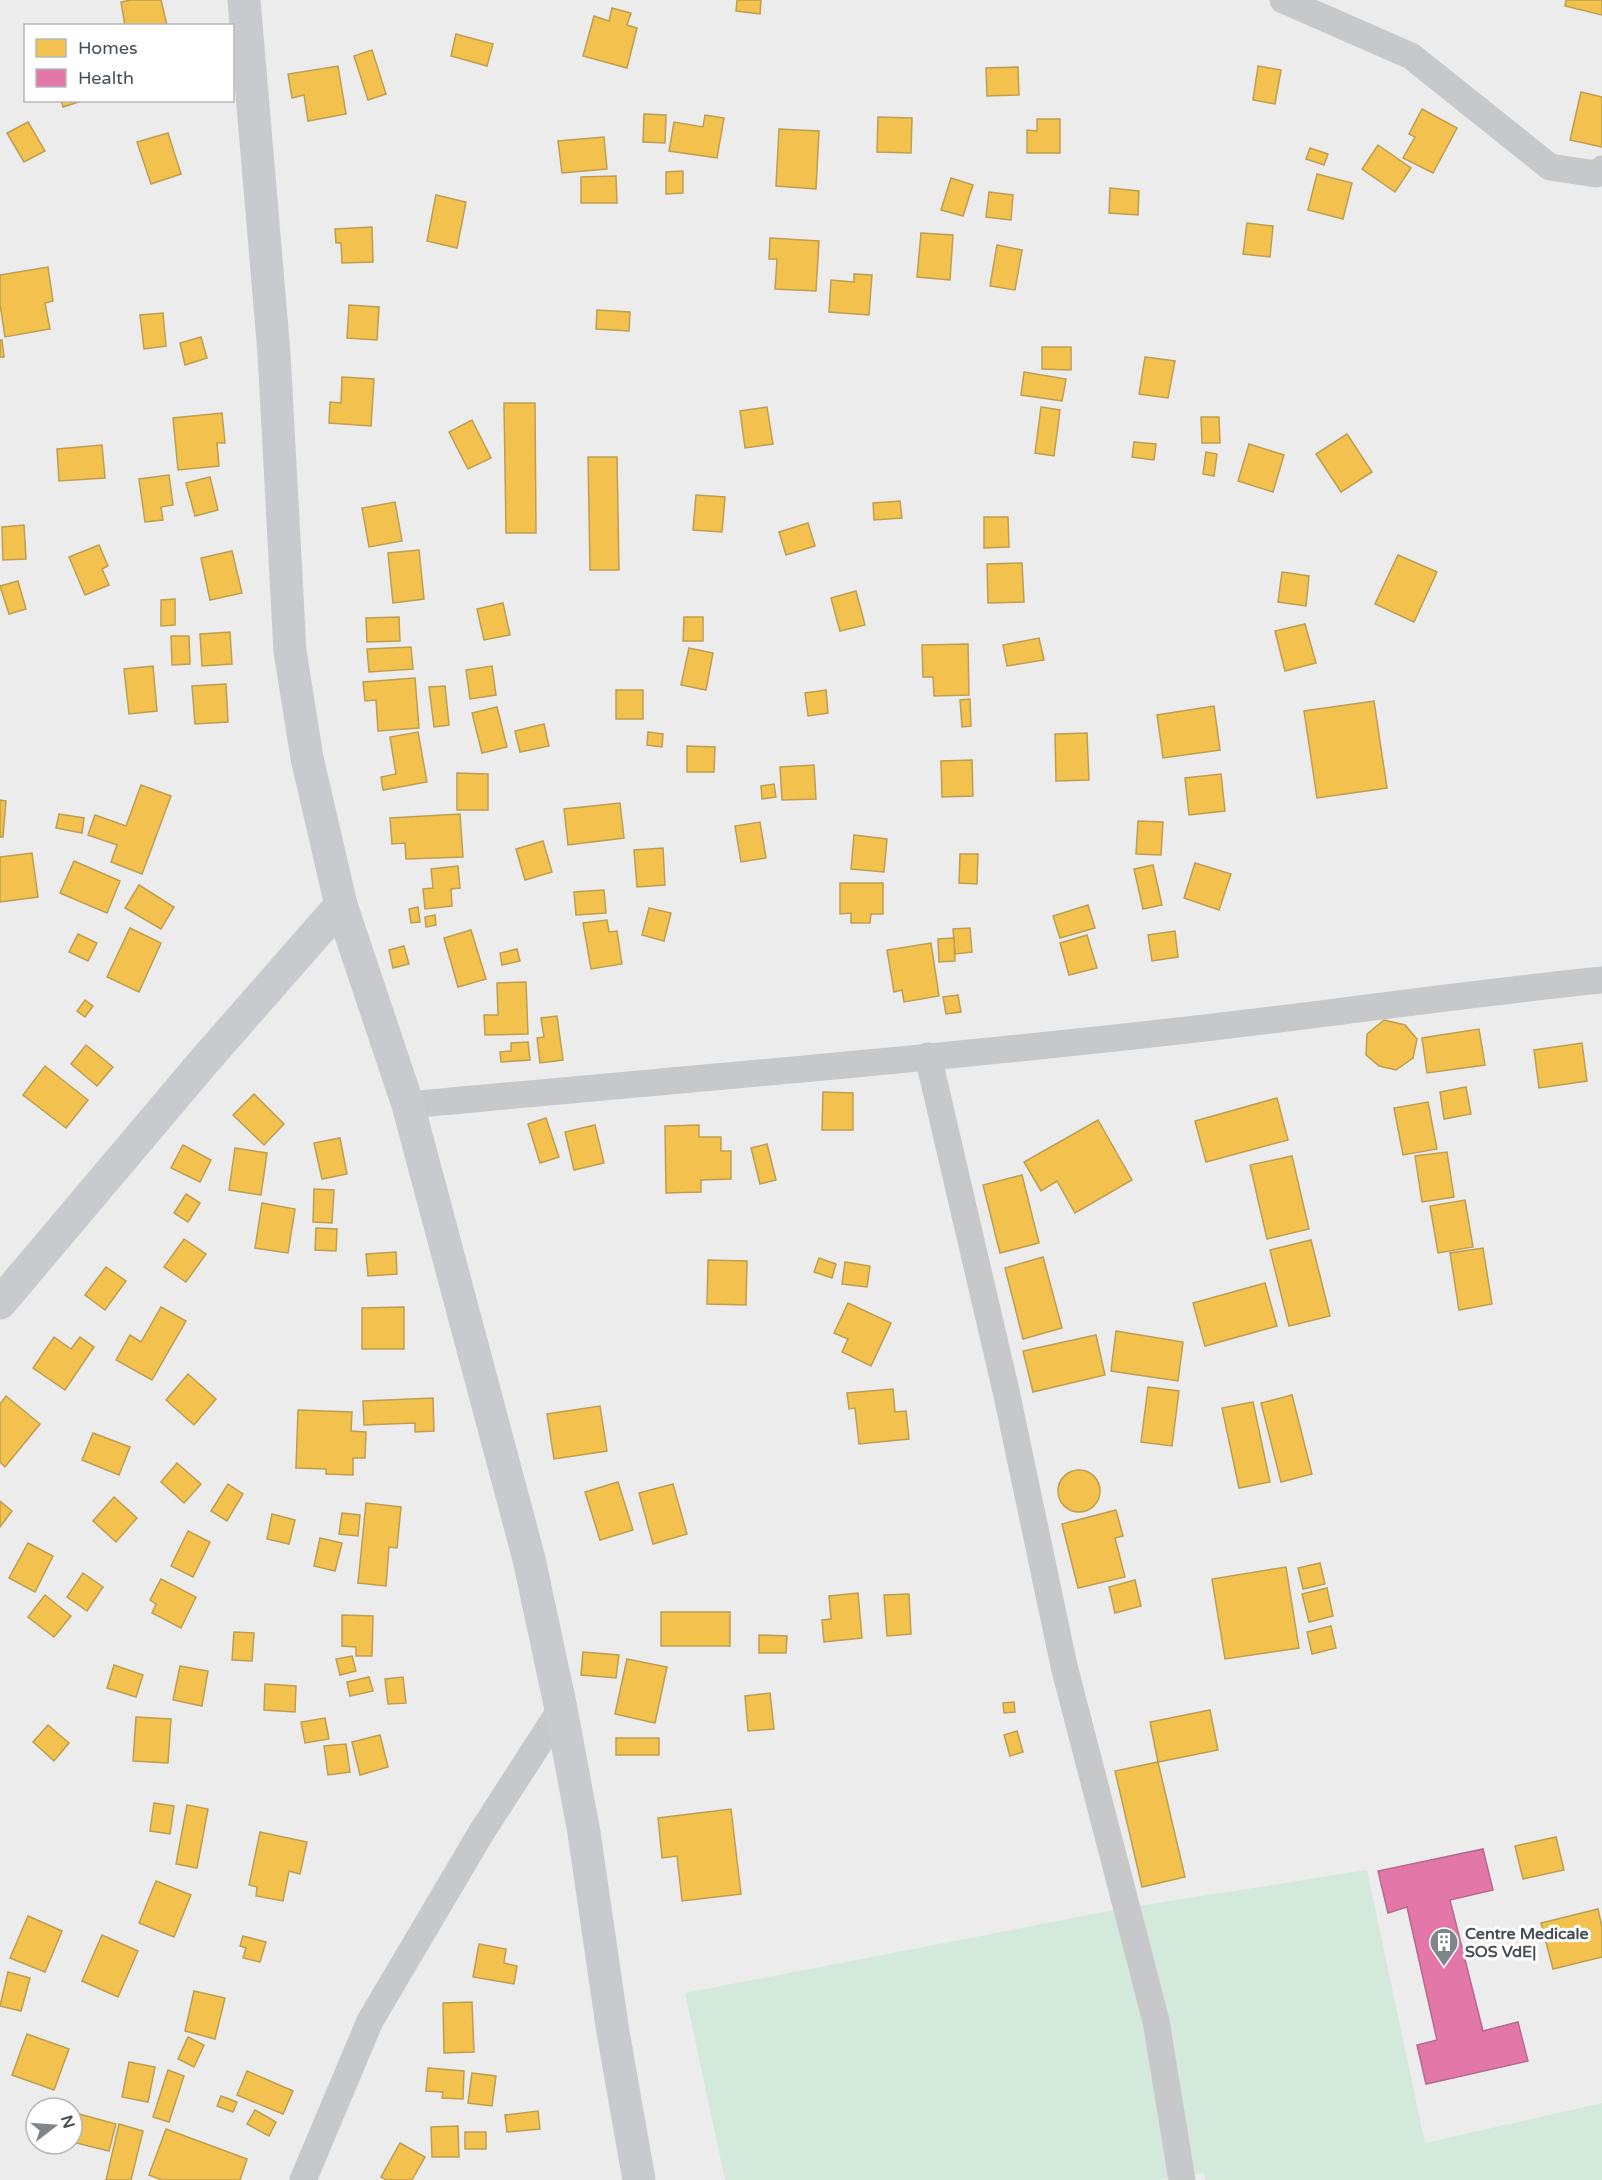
<svg xmlns="http://www.w3.org/2000/svg" width="1602" height="2180" font-family="'Varela Round',sans-serif">
  <rect width="100%" height="100%" fill="#edecec"/>
  <!-- green -->
  <polygon fill="#d3e9dc" points="1367,1870 1425,2143 1602,2103 1602,2180 1205,2180 1203,2173 1160,2180 725,2180 685,1993 1125,1908"/>
  <!-- homes -->
  <g fill="#f2c14e" stroke="#be9e50" stroke-width="1.5">
    <polygon points="130,0 161,0 167,25 125,26 121,2"/>
    <polygon points="737,0 761,0 760,14 736,11"/>
    <polygon points="1566,0 1602,0 1602,15 1565,6"/>
    <polygon points="612,8 631,13 627,25 637,28 627,68 583,56 594,16 609,21"/>
    <polygon points="456,34 493,44 487,66 451,56"/>
    <polygon points="372,50 386,94 368,100 354,56"/>
    <polygon points="338,66 346,114 308,121 304,95 292,98 288,74"/>
    <polygon points="1258,66 1281,70 1275,104 1253,100"/>
    <polygon points="1018,67 1019,95 987,96 986,68"/>
    <polygon points="1581,92 1602,97 1602,147 1570,140"/>
    <polygon points="61,100 85,100 63,107"/>
    <polygon points="1422,109 1457,128 1433,173 1403,158 1415,137 1409,134"/>
    <polygon points="644,114 666,115 665,143 643,142"/>
    <polygon points="705,115 724,118 717,158 669,151 674,122 703,127"/>
    <polygon points="878,117 912,118 911,153 877,152"/>
    <polygon points="1037,119 1060,119 1060,153 1027,153 1027,130 1037,131"/>
    <polygon points="28,122 45,151 24,162 7,133"/>
    <polygon points="779,129 819,131 816,189 776,186"/>
    <polygon points="168,133 181,174 151,184 137,142"/>
    <polygon points="604,137 607,169 562,173 558,141"/>
    <polygon points="1378,145 1411,168 1395,192 1362,169"/>
    <polygon points="1310,148 1328,154 1324,165 1306,159"/>
    <polygon points="683,171 683,193 666,194 666,172"/>
    <polygon points="1317,174 1352,183 1343,219 1308,210"/>
    <polygon points="616,176 617,203 581,203 581,177"/>
    <polygon points="951,178 973,185 963,216 941,210"/>
    <polygon points="1110,188 1139,191 1138,215 1109,213"/>
    <polygon points="989,192 1013,195 1011,220 986,217"/>
    <polygon points="436,195 466,202 457,248 427,241"/>
    <polygon points="1247,223 1273,226 1270,257 1243,254"/>
    <polygon points="372,227 373,262 342,263 341,243 336,243 335,229"/>
    <polygon points="921,233 953,235 950,280 917,277"/>
    <polygon points="770,238 819,241 816,291 775,289 777,259 769,259"/>
    <polygon points="997,245 1022,250 1015,290 990,286"/>
    <polygon points="48,267 53,301 45,303 50,329 5,337 0,304 0,275"/>
    <polygon points="854,274 872,275 869,315 829,312 831,280 854,282"/>
    <polygon points="349,305 379,307 377,340 347,338"/>
    <polygon points="597,310 630,312 629,331 596,329"/>
    <polygon points="163,313 166,346 144,349 140,315"/>
    <polygon points="201,337 207,358 185,365 180,343"/>
    <polygon points="0,340 2,340 4,357 0,357"/>
    <polygon points="1042,347 1071,347 1071,370 1042,369"/>
    <polygon points="1145,357 1175,361 1168,398 1139,394"/>
    <polygon points="1024,372 1066,379 1062,401 1021,395"/>
    <polygon points="342,377 374,379 371,426 329,423 330,402 341,403"/>
    <polygon points="504,403 535,403 536,533 506,533"/>
    <polygon points="767,407 773,444 745,448 740,411"/>
    <polygon points="1041,407 1060,410 1054,456 1035,453"/>
    <polygon points="222,413 225,443 217,443 219,466 178,470 173,418"/>
    <polygon points="1201,417 1219,417 1220,443 1202,443"/>
    <polygon points="472,420 491,458 468,469 449,432"/>
    <polygon points="1347,434 1372,472 1341,492 1316,454"/>
    <polygon points="1134,442 1156,444 1154,460 1132,457"/>
    <polygon points="1249,444 1284,455 1273,492 1238,481"/>
    <polygon points="102,445 105,478 59,481 57,449"/>
    <polygon points="1206,452 1217,454 1214,476 1203,474"/>
    <polygon points="588,457 617,457 619,570 590,570"/>
    <polygon points="169,475 173,505 161,507 163,520 145,522 139,479"/>
    <polygon points="210,477 218,510 195,516 186,483"/>
    <polygon points="696,495 725,497 722,532 693,530"/>
    <polygon points="900,501 902,518 874,520 873,503"/>
    <polygon points="395,502 402,541 369,547 362,508"/>
    <polygon points="984,517 1008,517 1009,547 984,548"/>
    <polygon points="808,523 815,546 786,555 779,532"/>
    <polygon points="24,525 26,559 3,560 2,527"/>
    <polygon points="99,545 108,566 102,569 109,585 85,595 69,557"/>
    <polygon points="419,550 424,599 393,603 388,553"/>
    <polygon points="232,551 242,593 210,600 201,558"/>
    <polygon points="1398,555 1437,572 1414,622 1375,604"/>
    <polygon points="1022,563 1024,602 988,603 987,564"/>
    <polygon points="1282,572 1309,576 1306,606 1278,602"/>
    <polygon points="18,581 26,609 9,614 0,586"/>
    <polygon points="856,591 865,625 840,631 831,598"/>
    <polygon points="175,599 175,625 161,626 161,600"/>
    <polygon points="503,603 510,635 484,640 477,609"/>
    <polygon points="399,617 400,641 367,642 366,618"/>
    <polygon points="684,617 703,617 703,641 683,641"/>
    <polygon points="1305,624 1316,663 1285,671 1275,631"/>
    <polygon points="230,632 232,664 202,666 200,634"/>
    <polygon points="171,636 189,636 190,664 172,665"/>
    <polygon points="1039,638 1044,660 1007,666 1003,645"/>
    <polygon points="968,644 969,695 934,696 933,677 923,677 922,645"/>
    <polygon points="411,647 413,669 369,672 367,649"/>
    <polygon points="689,648 713,653 706,690 681,685"/>
    <polygon points="153,666 157,711 129,714 124,669"/>
    <polygon points="492,666 496,695 470,699 466,670"/>
    <polygon points="415,678 419,728 378,731 376,700 365,701 363,682"/>
    <polygon points="226,684 228,722 195,724 192,686"/>
    <polygon points="445,686 449,725 434,727 429,687"/>
    <rect x="616" y="690" width="27" height="29"/>
    <polygon points="826,690 828,713 808,716 805,693"/>
    <polygon points="970,699 971,726 962,727 960,700"/>
    <polygon points="1374,701 1387,788 1317,798 1304,711"/>
    <polygon points="1214,706 1220,750 1163,758 1157,715"/>
    <polygon points="497,707 507,747 482,753 472,713"/>
    <polygon points="544,724 549,746 520,752 515,731"/>
    <polygon points="418,732 427,782 383,790 381,777 396,774 390,737"/>
    <polygon points="648,732 663,734 662,747 647,745"/>
    <polygon points="1087,733 1089,780 1056,781 1055,734"/>
    <polygon points="687,746 715,747 714,772 687,772"/>
    <polygon points="972,760 973,796 942,797 941,761"/>
    <polygon points="814,765 816,799 782,800 780,767"/>
    <polygon points="457,773 488,774 488,810 457,810"/>
    <polygon points="1221,774 1225,811 1189,815 1185,778"/>
    <polygon points="774,784 776,797 762,799 761,786"/>
    <polygon points="141,785 171,796 142,874 111,862 117,845 88,835 95,815 126,826"/>
    <polygon points="0,800 6,801 3,837 0,837"/>
    <polygon points="620,803 624,838 568,845 564,809"/>
    <polygon points="59,814 84,818 82,833 56,828"/>
    <polygon points="460,814 463,857 406,859 405,843 392,844 390,818"/>
    <polygon points="1138,821 1163,822 1161,855 1136,854"/>
    <polygon points="760,822 766,858 741,862 735,826"/>
    <polygon points="854,835 887,839 884,872 851,869"/>
    <polygon points="543,841 552,872 525,880 516,849"/>
    <polygon points="663,848 665,885 637,887 634,850"/>
    <polygon points="32,853 38,897 0,902 0,857"/>
    <polygon points="960,854 978,854 977,884 959,883"/>
    <polygon points="74,861 120,881 107,913 60,893"/>
    <polygon points="1195,863 1231,874 1219,910 1184,898"/>
    <polygon points="1153,865 1162,905 1143,909 1134,869"/>
    <polygon points="458,866 460,888 451,889 452,906 425,909 423,889 433,888 431,869"/>
    <polygon points="840,883 883,883 883,914 871,914 870,923 851,923 851,913 840,914"/>
    <polygon points="139,885 174,907 161,929 125,908"/>
    <polygon points="604,890 606,913 576,915 574,892"/>
    <polygon points="1088,905 1095,928 1060,938 1053,916"/>
    <polygon points="418,907 420,922 411,923 409,909"/>
    <polygon points="649,908 671,913 664,941 642,935"/>
    <polygon points="435,915 436,925 426,927 425,917"/>
    <polygon points="607,920 609,932 617,931 622,964 591,969 583,923"/>
    <polygon points="130,928 161,943 139,992 107,977"/>
    <polygon points="970,928 972,952 955,954 953,929"/>
    <polygon points="471,930 486,979 458,987 444,938"/>
    <polygon points="1175,931 1178,957 1152,961 1148,935"/>
    <polygon points="78,934 97,943 88,961 69,952"/>
    <polygon points="1087,935 1097,968 1069,975 1060,943"/>
    <polygon points="954,938 955,961 939,962 938,939"/>
    <polygon points="931,943 939,996 904,1002 902,990 894,992 887,950"/>
    <polygon points="404,946 409,964 393,968 389,950"/>
    <polygon points="517,949 520,961 502,965 500,953"/>
    <polygon points="526,982 528,1034 485,1035 484,1015 498,1015 497,983"/>
    <polygon points="958,995 961,1012 946,1014 943,997"/>
    <polygon points="85,1000 93,1006 85,1017 77,1011"/>
    <polygon points="557,1016 563,1060 540,1063 537,1038 544,1037 541,1018"/>
    <polygon points="1384,1020 1405,1025 1417,1039 1413,1058 1396,1070 1379,1066 1366,1055 1367,1034"/>
    <polygon points="1479,1029 1485,1065 1427,1073 1422,1038"/>
    <polygon points="528,1042 530,1060 501,1062 500,1052 511,1051 511,1043"/>
    <polygon points="1582,1043 1587,1081 1539,1088 1534,1050"/>
    <polygon points="86,1045 113,1067 97,1086 71,1064"/>
    <polygon points="45,1066 88,1100 66,1128 23,1095"/>
    <polygon points="1466,1087 1471,1114 1444,1119 1440,1092"/>
    <polygon points="823,1092 853,1093 853,1130 822,1130"/>
    <polygon points="254,1094 284,1124 264,1145 233,1115"/>
    <polygon points="1277,1098 1288,1140 1206,1162 1195,1121"/>
    <polygon points="1428,1102 1437,1149 1403,1155 1394,1108"/>
    <polygon points="546,1118 559,1157 540,1163 528,1124"/>
    <polygon points="1098,1120 1132,1180 1075,1213 1057,1181 1041,1191 1024,1162"/>
    <polygon points="595,1125 604,1163 574,1170 565,1132"/>
    <polygon points="699,1125 699,1137 721,1137 721,1151 731,1151 731,1179 701,1180 701,1192 666,1193 665,1126"/>
    <polygon points="340,1138 347,1174 322,1179 314,1143"/>
    <polygon points="767,1144 776,1180 760,1184 751,1148"/>
    <polygon points="183,1145 211,1160 200,1182 171,1168"/>
    <polygon points="235,1148 267,1153 261,1195 229,1190"/>
    <polygon points="1447,1152 1454,1197 1422,1202 1415,1156"/>
    <polygon points="1292,1156 1309,1229 1267,1239 1250,1165"/>
    <polygon points="1022,1175 1039,1243 1000,1253 983,1185"/>
    <polygon points="314,1189 334,1190 332,1223 313,1222"/>
    <polygon points="186,1194 200,1203 188,1222 174,1213"/>
    <polygon points="1465,1200 1473,1247 1438,1253 1430,1206"/>
    <polygon points="262,1203 295,1209 288,1253 255,1248"/>
    <polygon points="316,1228 337,1229 336,1251 315,1250"/>
    <polygon points="184,1239 206,1254 186,1282 164,1267"/>
    <polygon points="1311,1240 1330,1316 1289,1326 1270,1250"/>
    <polygon points="1483,1248 1492,1304 1459,1310 1450,1253"/>
    <polygon points="396,1252 397,1274 368,1276 366,1254"/>
    <polygon points="1043,1257 1062,1328 1023,1339 1005,1268"/>
    <polygon points="819,1258 836,1264 832,1278 814,1272"/>
    <polygon points="708,1260 747,1261 746,1305 707,1304"/>
    <polygon points="845,1262 870,1266 867,1287 842,1284"/>
    <polygon points="106,1267 126,1281 105,1310 85,1295"/>
    <polygon points="1265,1283 1277,1326 1205,1346 1193,1303"/>
    <polygon points="848,1303 891,1323 871,1366 842,1352 848,1339 834,1333"/>
    <polygon points="161,1307 186,1321 152,1380 116,1360 130,1335 141,1342"/>
    <polygon points="404,1307 404,1349 362,1349 362,1308"/>
    <polygon points="1116,1331 1183,1342 1178,1381 1111,1371"/>
    <polygon points="1096,1335 1105,1375 1033,1392 1023,1351"/>
    <polygon points="54,1337 71,1349 80,1337 94,1347 65,1390 33,1368"/>
    <polygon points="188,1374 216,1399 194,1425 166,1400"/>
    <polygon points="1148,1387 1179,1391 1172,1446 1141,1442"/>
    <polygon points="893,1389 895,1412 906,1411 909,1439 859,1444 855,1408 849,1409 847,1393"/>
    <polygon points="1292,1395 1312,1474 1281,1482 1261,1403"/>
    <polygon points="6,1396 40,1424 5,1467 0,1462 0,1404"/>
    <polygon points="433,1398 434,1431 415,1432 415,1423 364,1425 363,1401"/>
    <polygon points="1253,1402 1270,1482 1239,1488 1222,1408"/>
    <polygon points="600,1406 607,1451 554,1459 547,1414"/>
    <polygon points="298,1410 352,1412 351,1431 366,1432 365,1458 353,1458 353,1475 326,1474 326,1469 296,1468"/>
    <polygon points="93,1433 130,1447 119,1475 82,1460"/>
    <polygon points="177,1463 201,1484 184,1503 161,1482"/>
    <circle cx="1079" cy="1491" r="21"/>
    <polygon points="618,1482 633,1530 600,1540 585,1492"/>
    <polygon points="228,1484 243,1494 227,1521 211,1511"/>
    <polygon points="673,1484 687,1534 653,1544 639,1493"/>
    <polygon points="114,1497 137,1518 116,1542 93,1521"/>
    <polygon points="0,1501 12,1511 0,1527"/>
    <polygon points="366,1503 401,1507 397,1548 389,1547 386,1586 358,1583"/>
    <polygon points="1116,1510 1123,1536 1115,1538 1125,1577 1078,1588 1062,1524"/>
    <polygon points="342,1513 360,1515 358,1536 339,1534"/>
    <polygon points="272,1514 295,1520 289,1544 267,1539"/>
    <polygon points="188,1531 210,1542 193,1577 171,1566"/>
    <polygon points="320,1538 342,1543 335,1571 314,1566"/>
    <polygon points="28,1543 53,1556 35,1592 9,1578"/>
    <polygon points="1320,1563 1325,1584 1303,1589 1298,1568"/>
    <polygon points="1286,1567 1299,1648 1225,1659 1212,1579"/>
    <polygon points="83,1573 103,1587 87,1611 67,1597"/>
    <polygon points="161,1579 196,1597 181,1628 152,1613 156,1604 150,1600"/>
    <polygon points="1135,1580 1141,1606 1115,1613 1109,1587"/>
    <polygon points="1327,1588 1333,1616 1309,1622 1302,1594"/>
    <polygon points="858,1593 862,1638 824,1642 822,1620 831,1619 829,1596"/>
    <polygon points="909,1594 911,1634 887,1636 884,1595"/>
    <polygon points="45,1595 71,1616 54,1637 28,1617"/>
    <rect x="661" y="1612" width="69" height="34"/>
    <polygon points="342,1615 373,1616 372,1656 356,1656 356,1647 342,1646"/>
    <polygon points="1331,1626 1336,1648 1312,1654 1307,1632"/>
    <polygon points="234,1632 254,1633 252,1661 232,1660"/>
    <polygon points="759,1635 787,1636 786,1653 759,1653"/>
    <polygon points="583,1652 619,1655 616,1678 581,1675"/>
    <polygon points="352,1656 356,1671 340,1675 336,1659"/>
    <polygon points="627,1659 667,1667 655,1723 615,1714"/>
    <polygon points="114,1665 143,1675 136,1697 107,1688"/>
    <polygon points="180,1666 208,1671 202,1706 173,1700"/>
    <polygon points="369,1677 373,1691 350,1696 347,1682"/>
    <polygon points="403,1677 406,1703 388,1704 385,1679"/>
    <polygon points="265,1684 296,1686 295,1712 264,1710"/>
    <polygon points="770,1693 774,1729 748,1731 745,1696"/>
    <polygon points="1014,1702 1015,1712 1004,1713 1003,1703"/>
    <polygon points="1210,1710 1218,1750 1158,1762 1150,1722"/>
    <polygon points="136,1717 171,1719 168,1763 133,1761"/>
    <polygon points="325,1718 329,1739 305,1743 301,1722"/>
    <polygon points="48,1725 69,1743 54,1761 33,1742"/>
    <polygon points="1017,1731 1023,1752 1010,1756 1004,1735"/>
    <polygon points="380,1735 388,1767 360,1775 352,1742"/>
    <rect x="616" y="1738" width="43" height="17"/>
    <polygon points="346,1744 350,1772 328,1775 324,1746"/>
    <polygon points="1158,1762 1185,1877 1142,1887 1115,1771"/>
    <polygon points="154,1803 174,1806 170,1834 150,1831"/>
    <polygon points="187,1805 208,1809 197,1868 176,1864"/>
    <polygon points="731,1809 741,1894 682,1901 677,1856 662,1858 658,1818"/>
    <polygon points="260,1832 307,1842 300,1874 289,1871 283,1901 256,1896 257,1887 249,1885"/>
    <polygon points="1556,1837 1564,1870 1523,1879 1515,1846"/>
    <polygon points="156,1881 191,1895 174,1937 139,1923"/>
    <polygon points="1598,1909 1602,1927 1602,1957 1553,1969 1541,1923"/>
    <polygon points="28,1916 62,1931 45,1972 10,1958"/>
    <polygon points="102,1935 138,1951 118,1997 82,1981"/>
    <polygon points="243,1936 266,1942 260,1962 243,1958 246,1948 240,1946"/>
    <polygon points="479,1944 506,1949 504,1963 517,1966 514,1984 473,1977"/>
    <polygon points="8,1972 30,1978 21,2011 0,2006"/>
    <polygon points="194,1991 225,1998 215,2039 185,2031"/>
    <polygon points="472,2002 474,2052 444,2053 443,2003"/>
    <polygon points="27,2034 69,2049 54,2090 12,2075"/>
    <polygon points="188,2037 204,2045 194,2067 178,2059"/>
    <polygon points="129,2062 155,2067 148,2102 122,2097"/>
    <polygon points="428,2068 464,2071 463,2099 442,2098 443,2092 426,2091"/>
    <polygon points="168,2070 184,2076 169,2122 153,2117"/>
    <polygon points="247,2071 293,2091 283,2114 237,2095"/>
    <polygon points="472,2073 496,2076 492,2106 468,2103"/>
    <polygon points="221,2096 237,2102 233,2112 217,2106"/>
    <polygon points="255,2110 276,2122 269,2136 247,2124"/>
    <polygon points="538,2111 540,2129 507,2132 505,2115"/>
    <polygon points="72,2112 116,2124 109,2151 72,2142"/>
    <polygon points="119,2124 143,2131 131,2180 106,2180"/>
    <polygon points="458,2126 459,2157 432,2157 431,2127"/>
    <polygon points="166,2129 247,2159 240,2180 162,2180 149,2175"/>
    <rect x="465" y="2132" width="21" height="17"/>
    <polygon points="400,2143 425,2157 412,2180 386,2180 381,2177"/>
  </g>
  <!-- health -->
  <polygon fill="#e377a8" stroke="#b46b8f" stroke-width="1.5" points="1483,1849 1493,1890 1450,1900 1483,2031 1518,2022 1528,2061 1426,2084 1417,2045 1437,2040 1407,1907 1388,1913 1378,1871"/>
  <g fill="none" stroke-linecap="round" stroke-linejoin="round">
    <!-- street -->
    <g stroke="#c7c8ca" stroke-width="27">
      <polyline points="1283,0 1411,56 1550,167 1596,174 1602,169"/>
      <polyline points="928,1056 1006,1391 1064,1666 1156,2021 1182,2180"/>
      <path d="M408,1105C676,1080 945,1058 1213,1027C1343,1012 1472,993 1602,980"/>
      <polyline points="303,2180 370,2021 481,1833 561,1709"/>
    </g>
    <!-- secondary -->
    <g stroke="#c8cacd" stroke-width="33">
      <polyline points="244,0 274,353 290,651 307,758 341,905 408,1105 529,1559 561,1709 584,1833 613,2032 639,2180"/>
      <polyline points="0,1303 206,1059 341,905"/>
    </g>
  </g>
  <!-- icons -->
  <defs>
    <g id="building-pin" transform="scale(1.5)"><path d="M0 17L-7.5 6A9.5 9.5 0 1 1 7.5 6Z" fill="#80858a" stroke="#fff"/><path d="M-4-6H4V6H1V3H-1V6H-4ZM-2.5-4.3h1.7v1.8h-1.7ZM.8-4.3h1.7v1.8H.8ZM-2.5-1h1.7V.8h-1.7ZM.8-1h1.7V.8H.8Z" fill="#fff"/></g>
  </defs>
  <g fill-rule="evenodd">
    <use href="#building-pin" x="1444" y="1942"/>
  </g>
  <g text-anchor="middle" stroke-width="6" stroke-linejoin="round" paint-order="stroke">
    <!-- poi labels -->
    <g font-size="16" font-weight="bold" fill="#464e56" stroke="#fff" text-anchor="start">
      <text x="1465" y="1939">Centre Medicale<tspan x="1465" dy="18">SOS VdE|</tspan></text>
    </g>
  </g>
  <!-- legend -->
  <rect x="24" y="24" width="210" height="78" fill="#ffffff" stroke="#b5b8bb" stroke-width="1.5"/>
  <rect x="36" y="39" width="30" height="18" fill="#f2c14e" stroke="#b5b8bb" stroke-width="1.5"/>
  <text x="78" y="54" font-size="18" fill="#464e56">Homes</text>
  <rect x="36" y="69" width="30" height="18" fill="#e377a8" stroke="#b5b8bb" stroke-width="1.5"/>
  <text x="78" y="84" font-size="18" fill="#464e56">Health</text>
  <!-- north arrow -->
  <g transform="translate(54 2126) rotate(73)"><circle r="28" fill="#ffffff" stroke="#b5b8bb" stroke-width="1.5"/>
  <path d="M0-4.5L10 22L0 15L-10 22Z" fill="#80858a"/>
  <text y="-9" font-size="16" font-weight="bold" text-anchor="middle" fill="#464e56">N</text>
  </g>
</svg>
